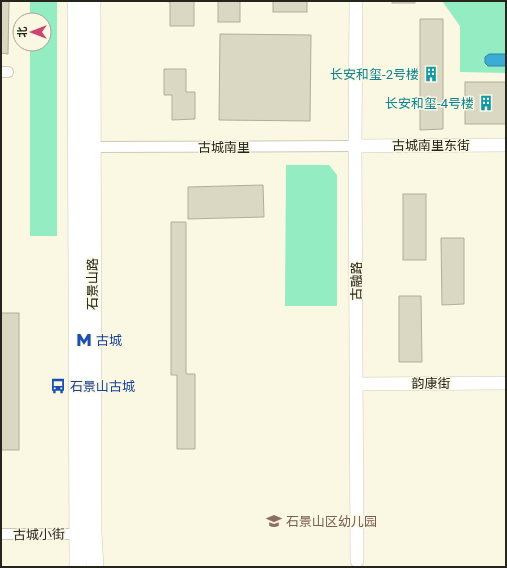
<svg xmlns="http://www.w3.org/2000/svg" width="507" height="568" font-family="Roboto,'Noto Sans SC',sans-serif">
  <rect width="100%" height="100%" fill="#faf7e2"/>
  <!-- green -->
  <g fill="#94edc2">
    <polygon points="30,1 57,1 57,236 30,236 30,44 44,44 44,20 30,20"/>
    <polygon points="442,1 505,1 505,11 506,12 506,73 460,72 460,26"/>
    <polygon points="286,165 329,165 337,175 337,306 285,306"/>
  </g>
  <!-- water -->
  <polygon fill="#39acd8" stroke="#3384a0" points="489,54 506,54 506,66 488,66 485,63 485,57"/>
  <!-- building -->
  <g fill="#dad7c3" stroke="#b0ad99">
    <polygon points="1,1 9,1 8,54 1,53"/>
    <polygon points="163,1 194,1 194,26 170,26 170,2"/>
    <rect x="218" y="1" width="22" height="21"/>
    <rect x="273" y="1" width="34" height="11"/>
    <rect x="392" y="1" width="23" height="2"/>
    <polygon points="420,19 443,19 443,129 420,130"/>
    <polygon points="220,34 311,35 310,121 219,120"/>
    <polygon points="164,69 186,69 186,92 195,92 195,119 172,120 172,95 164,95"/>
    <rect x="465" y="82" width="41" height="42"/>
    <polygon points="263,185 264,217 188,219 188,187"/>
    <rect x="403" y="194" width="23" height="66"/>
    <polygon points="171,222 186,222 186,374 195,374 195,449 177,449 177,375 171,375"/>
    <polygon points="441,238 464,238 464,304 442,305"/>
    <polygon points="399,296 421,296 422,362 399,362"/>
    <rect x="1" y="313" width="18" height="137"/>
  </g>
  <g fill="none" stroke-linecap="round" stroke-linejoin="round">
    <!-- minor casing -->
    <g stroke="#cdcab5" stroke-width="12">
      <g id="minor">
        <polyline points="1,72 8,72"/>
        <polyline points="92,147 355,146"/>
        <polyline points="1,534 78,534"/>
      </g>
    </g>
    <!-- tertiary casing -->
    <g stroke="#cdcab5" stroke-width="14">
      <g id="tertiary">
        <polyline points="356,1 355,146 357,561"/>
        <polyline points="355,146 506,145"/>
        <polyline points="357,384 506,383"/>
      </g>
    </g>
    <!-- primary casing -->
    <g stroke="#cdcab5" stroke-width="18">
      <g id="primary">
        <polyline points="76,1 78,567"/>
        <polyline points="92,1 93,533 95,567"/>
      </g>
    </g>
    <!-- minor -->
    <use href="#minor" stroke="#fff" stroke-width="10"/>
    <!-- tertiary -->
    <use href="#tertiary" stroke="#fff" stroke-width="13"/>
    <!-- primary -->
    <use href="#primary" stroke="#fff" stroke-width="17"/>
  </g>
  <!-- icons -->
  <defs>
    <g id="building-bare" transform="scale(1.2)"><path d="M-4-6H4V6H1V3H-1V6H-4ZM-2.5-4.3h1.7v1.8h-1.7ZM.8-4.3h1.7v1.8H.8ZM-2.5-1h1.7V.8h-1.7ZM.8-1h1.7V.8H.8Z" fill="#0f9aa8" stroke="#faf7e2" stroke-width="2.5" paint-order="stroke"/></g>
    <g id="metro-bare" transform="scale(1.2)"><path d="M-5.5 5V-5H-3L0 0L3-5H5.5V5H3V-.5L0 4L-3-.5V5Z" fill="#1a4fb4" stroke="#faf7e2" stroke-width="2.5" paint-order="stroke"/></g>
    <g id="bus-bare" transform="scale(1.2)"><path d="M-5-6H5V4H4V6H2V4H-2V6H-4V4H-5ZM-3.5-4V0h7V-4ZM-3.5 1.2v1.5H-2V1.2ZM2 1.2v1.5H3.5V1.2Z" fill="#1a4fb4" stroke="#faf7e2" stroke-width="2.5" paint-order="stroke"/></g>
    <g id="school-bare" transform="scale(1.2)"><path d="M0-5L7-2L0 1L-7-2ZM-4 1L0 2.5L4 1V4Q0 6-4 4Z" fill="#8d6e63" stroke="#faf7e2" stroke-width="2.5" paint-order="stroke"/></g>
  </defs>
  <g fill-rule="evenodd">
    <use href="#building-bare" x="431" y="74"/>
    <use href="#building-bare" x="486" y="103"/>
    <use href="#metro-bare" x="84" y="340"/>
    <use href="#bus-bare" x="58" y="386"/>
    <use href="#school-bare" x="274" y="521"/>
  </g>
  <g text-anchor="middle" stroke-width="3" stroke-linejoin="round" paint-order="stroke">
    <!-- culture labels -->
    <g font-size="13" fill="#0d838f" stroke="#faf7e2" text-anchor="end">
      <text x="419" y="79">长安和玺-2号楼</text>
      <text x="474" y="108">长安和玺-4号楼</text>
    </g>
    <!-- street labels -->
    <g font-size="13" fill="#26251d" stroke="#faf7e2">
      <text x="431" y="150">古城南里东街</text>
      <text x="224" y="152">古城南里</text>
      <text transform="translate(356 281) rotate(-90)" y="5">古融路</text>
      <text transform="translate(92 284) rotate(-90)" y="5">石景山路</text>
      <text x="431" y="388">韵康街</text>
      <text transform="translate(39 534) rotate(-1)" y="5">古城小街</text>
    </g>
    <!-- transit labels -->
    <g font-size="13" fill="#164399" stroke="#faf7e2" text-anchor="start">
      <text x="96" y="345">古城</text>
      <text x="70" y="391">石景山古城</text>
    </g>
    <!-- education labels -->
    <g font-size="13" fill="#785e54" stroke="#faf7e2" text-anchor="start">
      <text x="286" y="526">石景山区幼儿园</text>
    </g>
  </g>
  <!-- border -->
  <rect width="507" height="568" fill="none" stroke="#26251d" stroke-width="4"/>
  <!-- north arrow -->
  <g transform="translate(32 32) rotate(270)"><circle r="19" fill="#faf7e2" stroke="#a5a393"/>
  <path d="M0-3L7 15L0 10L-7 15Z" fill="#ce4376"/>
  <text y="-6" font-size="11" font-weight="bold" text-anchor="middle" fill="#26251d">北</text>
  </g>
</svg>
